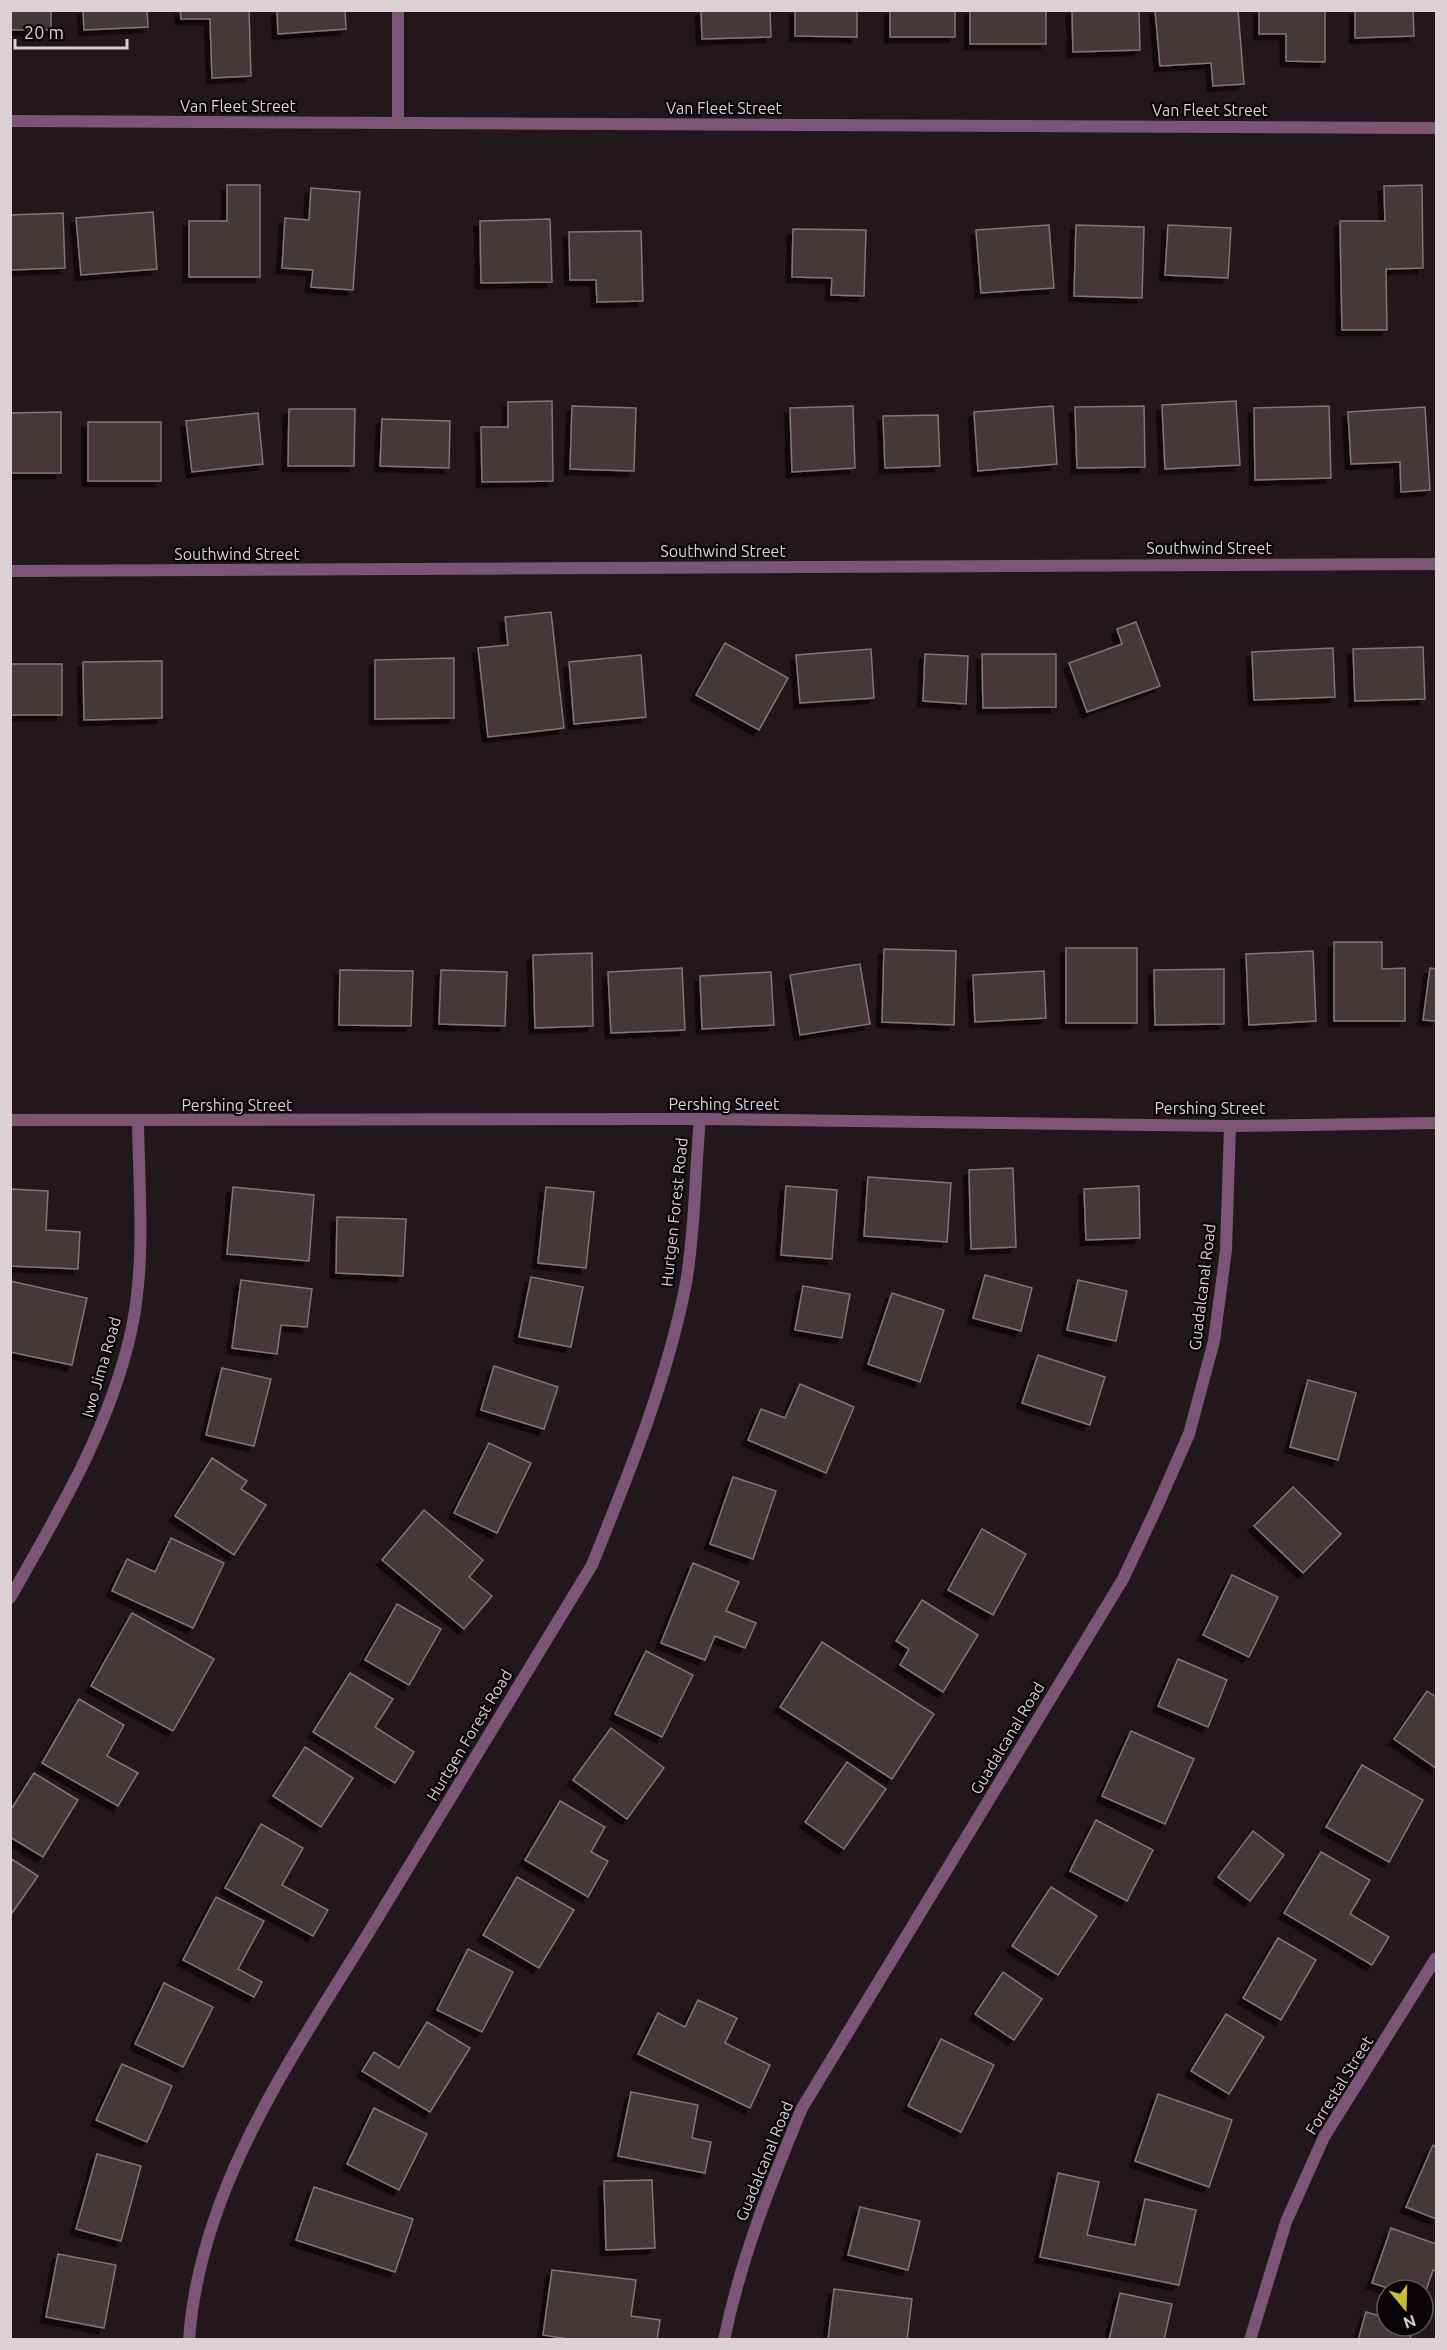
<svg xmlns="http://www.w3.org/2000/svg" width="1447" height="2350" font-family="Ubuntu,sans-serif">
  <defs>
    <filter id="shadow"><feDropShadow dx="-5.5" dy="5.5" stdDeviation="0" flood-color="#0009"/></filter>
  </defs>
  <rect width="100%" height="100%" fill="#22171b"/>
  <!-- building -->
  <g fill="#443737" stroke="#837474" stroke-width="1.5" filter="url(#shadow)">
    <rect x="10" y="10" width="41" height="20"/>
    <polygon points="83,10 147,10 148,27 84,30"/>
    <polygon points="180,10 249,10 251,76 212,78 210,19 181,19"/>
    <polygon points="277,10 345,10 346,29 278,34"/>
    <polygon points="701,10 770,10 771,37 702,39"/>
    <polygon points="795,10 857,10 857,37 795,36"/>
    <rect x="890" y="10" width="65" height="27"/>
    <rect x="970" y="10" width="76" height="34"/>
    <polygon points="1072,10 1139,10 1140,50 1073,52"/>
    <polygon points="1155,10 1238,10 1244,84 1213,86 1211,63 1160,66"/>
    <polygon points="1259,10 1325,10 1325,62 1286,61 1286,34 1259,34"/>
    <polygon points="1355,10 1413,10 1414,36 1355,38"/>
    <polygon points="227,185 260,185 260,277 189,277 189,221 227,221"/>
    <polygon points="1422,185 1423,268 1386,269 1387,330 1342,330 1340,221 1385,221 1384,186"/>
    <polygon points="311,188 360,192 353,290 311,287 313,270 282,268 285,218 309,220"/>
    <polygon points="153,212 157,269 81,275 76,218"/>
    <polygon points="63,213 65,268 10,270 10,215"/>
    <polygon points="550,219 552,282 481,283 480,221"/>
    <polygon points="1049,225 1054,288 981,293 976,230"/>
    <polygon points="1076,225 1144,227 1142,298 1074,296"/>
    <polygon points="1168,225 1231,228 1228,278 1165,275"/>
    <polygon points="793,229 866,230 864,296 831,295 832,278 792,277"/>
    <polygon points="641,231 643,301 597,302 596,280 570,280 569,232"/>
    <polygon points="552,401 553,481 482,482 481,427 508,427 508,402"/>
    <polygon points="1236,401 1240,465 1165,469 1162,405"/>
    <polygon points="572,406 636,408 634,471 570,469"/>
    <polygon points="853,406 855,468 792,472 790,408"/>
    <polygon points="1053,406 1057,464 978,471 974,412"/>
    <polygon points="1144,406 1145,467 1077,468 1075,407"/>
    <polygon points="1329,406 1331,478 1255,480 1254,408"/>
    <polygon points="1425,407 1430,490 1401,492 1400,462 1351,464 1348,412"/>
    <polygon points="289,409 355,409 354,466 288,466"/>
    <polygon points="61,412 61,473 10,473 10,413"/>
    <polygon points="258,413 263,464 192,472 186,421"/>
    <polygon points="938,415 940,466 885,468 883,416"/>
    <polygon points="382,419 450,421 449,468 380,466"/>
    <rect x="88" y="422" width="73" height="59"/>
    <polygon points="551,612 564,728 488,737 478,648 508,645 505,617"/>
    <polygon points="1136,622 1160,686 1087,712 1069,663 1122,644 1117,629"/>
    <polygon points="725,643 788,678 759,730 696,695"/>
    <polygon points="1423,647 1425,699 1355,701 1353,649"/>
    <polygon points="1333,648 1335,697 1254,700 1252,652"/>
    <polygon points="871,649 874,698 800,703 796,655"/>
    <polygon points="925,654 968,656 966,704 923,701"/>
    <polygon points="982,654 1056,654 1056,707 983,708"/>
    <polygon points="641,655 646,717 574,724 569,662"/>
    <polygon points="454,658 454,718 375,719 375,660"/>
    <polygon points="162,661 162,718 84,720 83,662"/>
    <rect x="10" y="664" width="52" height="51"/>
    <polygon points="1334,942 1382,942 1382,969 1405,968 1405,1021 1334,1021"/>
    <rect x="1066" y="948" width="71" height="75"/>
    <polygon points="884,949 956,951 954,1025 882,1022"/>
    <polygon points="1313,951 1316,1021 1249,1025 1246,954"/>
    <polygon points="592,953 593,1026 535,1028 533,955"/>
    <polygon points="860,964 870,1024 800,1035 790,975"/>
    <polygon points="682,968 685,1030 611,1033 608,972"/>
    <polygon points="1430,968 1436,969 1436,1021 1423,1020"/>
    <polygon points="1224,969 1224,1024 1155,1025 1154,970"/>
    <polygon points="340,970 413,971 411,1026 339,1025"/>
    <polygon points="441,970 507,972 505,1026 439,1024"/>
    <polygon points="1044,971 1046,1018 975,1022 973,975"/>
    <polygon points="771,972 774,1025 702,1029 700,976"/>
    <polygon points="1013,1168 1016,1247 971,1249 969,1170"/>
    <polygon points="868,1177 951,1183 947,1242 864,1236"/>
    <polygon points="786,1186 837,1190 832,1259 781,1255"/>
    <polygon points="1139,1186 1140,1238 1086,1240 1084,1189"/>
    <polygon points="233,1187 314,1195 309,1261 227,1254"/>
    <polygon points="546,1187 594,1192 586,1268 538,1263"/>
    <polygon points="10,1189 48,1191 46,1230 80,1232 78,1269 10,1266"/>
    <polygon points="337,1217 406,1219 403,1276 336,1273"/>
    <polygon points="985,1275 1032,1288 1021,1331 973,1318"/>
    <polygon points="531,1277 583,1287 571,1347 519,1337"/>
    <polygon points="241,1280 312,1289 307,1327 281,1325 277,1354 232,1348"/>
    <polygon points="1078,1280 1127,1291 1116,1341 1067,1330"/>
    <polygon points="10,1281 87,1298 72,1365 10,1352"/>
    <polygon points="803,1286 850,1294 842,1338 795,1330"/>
    <polygon points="892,1293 944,1310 920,1382 868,1364"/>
    <polygon points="1038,1355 1105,1377 1090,1425 1022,1403"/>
    <polygon points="494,1366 558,1387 544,1429 481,1410"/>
    <polygon points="222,1368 271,1379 254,1446 206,1435"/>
    <polygon points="1308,1380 1356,1393 1338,1460 1290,1447"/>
    <polygon points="800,1384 854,1407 826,1473 748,1440 761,1409 785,1418"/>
    <polygon points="489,1443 531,1463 497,1533 454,1513"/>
    <polygon points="212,1458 247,1481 241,1489 266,1505 234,1555 175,1516"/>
    <polygon points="733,1477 776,1491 753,1559 710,1544"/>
    <polygon points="1293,1487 1341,1534 1303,1573 1254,1526"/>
    <polygon points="424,1510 483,1560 469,1577 492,1596 464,1629 382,1560"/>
    <polygon points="982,1529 1026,1554 993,1615 948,1590"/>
    <polygon points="171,1538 224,1563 193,1628 112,1591 127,1559 155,1572"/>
    <polygon points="693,1563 739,1582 726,1611 756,1623 745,1648 715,1636 705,1660 661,1643"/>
    <polygon points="1232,1575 1278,1597 1249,1657 1203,1635"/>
    <polygon points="922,1600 978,1635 943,1692 900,1665 909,1649 896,1641"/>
    <polygon points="397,1604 441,1629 409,1685 365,1660"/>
    <polygon points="132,1613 214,1659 173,1731 91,1686"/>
    <polygon points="822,1642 934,1714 892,1779 780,1707"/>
    <polygon points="646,1651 693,1675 662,1737 615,1714"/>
    <polygon points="1178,1659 1227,1680 1208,1727 1158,1706"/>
    <polygon points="350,1673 393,1699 375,1727 414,1752 395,1783 313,1732"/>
    <polygon points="1427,1691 1436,1697 1436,1768 1394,1739"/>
    <polygon points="79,1699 124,1725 107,1756 138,1773 118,1806 42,1763"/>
    <polygon points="611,1728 664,1768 627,1819 573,1780"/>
    <polygon points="1131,1731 1194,1759 1165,1824 1102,1796"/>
    <polygon points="305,1747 353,1778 321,1827 273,1796"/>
    <polygon points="847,1762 886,1789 844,1849 805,1822"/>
    <polygon points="1362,1765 1423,1800 1389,1862 1326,1827"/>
    <polygon points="34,1773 78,1800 43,1857 10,1837 10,1811"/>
    <polygon points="560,1801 605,1827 591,1852 608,1861 588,1897 525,1860"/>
    <polygon points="1096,1820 1153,1850 1127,1901 1070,1871"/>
    <polygon points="261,1824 303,1848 282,1885 328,1910 313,1936 225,1888"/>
    <polygon points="1253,1831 1284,1855 1250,1901 1218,1877"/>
    <polygon points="1321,1852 1370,1880 1350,1914 1389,1937 1372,1965 1284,1913"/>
    <polygon points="10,1858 38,1876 10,1916"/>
    <polygon points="517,1877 574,1910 539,1968 483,1935"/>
    <polygon points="1051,1887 1097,1916 1058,1975 1012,1946"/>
    <polygon points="216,1897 264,1921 238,1969 262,1982 254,1997 183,1960"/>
    <polygon points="1278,1938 1316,1960 1281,2020 1243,1998"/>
    <polygon points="468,1949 513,1972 482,2032 437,2010"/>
    <polygon points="1003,1972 1042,1999 1014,2040 975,2014"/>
    <polygon points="164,1983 213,2007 183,2067 135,2044"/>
    <polygon points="698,2000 737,2018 725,2043 770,2065 750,2108 638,2054 658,2013 685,2027"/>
    <polygon points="1226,2014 1264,2037 1229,2094 1191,2071"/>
    <polygon points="427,2022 470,2048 430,2112 362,2071 374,2052 399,2068"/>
    <polygon points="941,2039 994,2065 961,2132 908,2106"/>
    <polygon points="122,2064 172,2086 147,2142 96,2120"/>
    <polygon points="631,2092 698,2105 692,2138 711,2142 705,2173 618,2156"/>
    <polygon points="1158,2094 1232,2120 1209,2187 1135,2161"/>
    <polygon points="374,2108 427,2134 399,2190 347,2164"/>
    <polygon points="1433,2145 1436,2147 1436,2219 1406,2207"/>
    <polygon points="97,2154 141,2166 121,2241 76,2229"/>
    <polygon points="1058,2173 1099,2182 1087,2235 1135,2245 1145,2199 1196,2210 1179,2285 1040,2257"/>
    <polygon points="652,2180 655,2248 606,2250 604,2181"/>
    <polygon points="314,2187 413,2219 395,2272 296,2240"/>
    <polygon points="860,2207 920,2221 908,2270 848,2255"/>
    <polygon points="1391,2228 1436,2244 1436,2271 1433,2270 1423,2300 1423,2290 1394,2290 1372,2283"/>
    <polygon points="58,2254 116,2265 104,2328 46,2317"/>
    <polygon points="552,2270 636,2280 631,2316 660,2320 657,2340 574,2340 543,2335"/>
    <polygon points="834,2289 912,2299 907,2340 828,2340"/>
    <polygon points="1120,2293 1172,2304 1164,2340 1109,2340"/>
    <polygon points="1366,2312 1387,2318 1387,2326 1413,2326 1410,2340 1358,2340"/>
  </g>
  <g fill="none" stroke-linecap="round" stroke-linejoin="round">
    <!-- minor -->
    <g stroke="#7c5576" stroke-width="12">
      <polyline points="10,121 1436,128"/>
      <polyline points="398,123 398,10"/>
      <polyline points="10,571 1436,564"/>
      <polyline points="10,1120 700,1119 1230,1126 1436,1123"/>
      <path d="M10,1598C59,1512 109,1429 131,1332C146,1264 139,1191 138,1122"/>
      <path d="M189,2340C200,2181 301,2045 380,1914C451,1798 521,1681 592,1565C629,1473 667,1381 686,1283C695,1232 695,1172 700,1119"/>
      <path d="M724,2340C741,2258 770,2185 802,2108L1123,1579L1156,1509L1189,1434L1214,1341L1226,1250L1230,1126"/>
      <polyline points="1250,2340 1286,2222 1324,2137 1436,1958"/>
    </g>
  </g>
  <g text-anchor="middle" stroke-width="4.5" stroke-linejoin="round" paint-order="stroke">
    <!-- street labels -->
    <g font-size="16" fill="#dad2d5" stroke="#090506">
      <text x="238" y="112">Van Fleet Street</text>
      <text x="724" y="114">Van Fleet Street</text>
      <text x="1210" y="116">Van Fleet Street</text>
      <text x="1209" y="554">Southwind Street</text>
      <text x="723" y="557">Southwind Street</text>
      <text x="237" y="560">Southwind Street</text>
      <text x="724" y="1110">Pershing Street</text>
      <text x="237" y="1111">Pershing Street</text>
      <text x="1210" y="1114">Pershing Street</text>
      <text transform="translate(674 1212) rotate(-84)" y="6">Hurtgen Forest Road</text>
      <text transform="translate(1202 1287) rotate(-83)" y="6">Guadalcanal Road</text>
      <text transform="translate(101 1367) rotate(-74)" y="6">Iwo Jima Road</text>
      <text transform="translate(469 1735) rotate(-59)" y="6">Hurtgen Forest Road</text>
      <text transform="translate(1007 1738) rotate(-59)" y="6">Guadalcanal Road</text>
      <text transform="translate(1339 2085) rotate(-58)" y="6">Forrestal Street</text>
      <text transform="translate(764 2161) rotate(-68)" y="6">Guadalcanal Road</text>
    </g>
  </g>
  <!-- border -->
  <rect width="1447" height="2350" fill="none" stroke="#dad2d5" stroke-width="24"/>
  <!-- north arrow -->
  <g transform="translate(1405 2308) rotate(161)"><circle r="28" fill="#090506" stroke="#5d5759" stroke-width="1.5"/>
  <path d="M0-4.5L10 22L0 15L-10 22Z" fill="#c8bb3b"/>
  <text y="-9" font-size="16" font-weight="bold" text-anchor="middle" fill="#dad2d5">N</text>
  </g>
  <!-- scale -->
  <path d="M15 39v9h112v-9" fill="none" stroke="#dad2d5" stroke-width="3"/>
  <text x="24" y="39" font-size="18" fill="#dad2d5" stroke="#090506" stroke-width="4.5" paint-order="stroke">20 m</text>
</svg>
